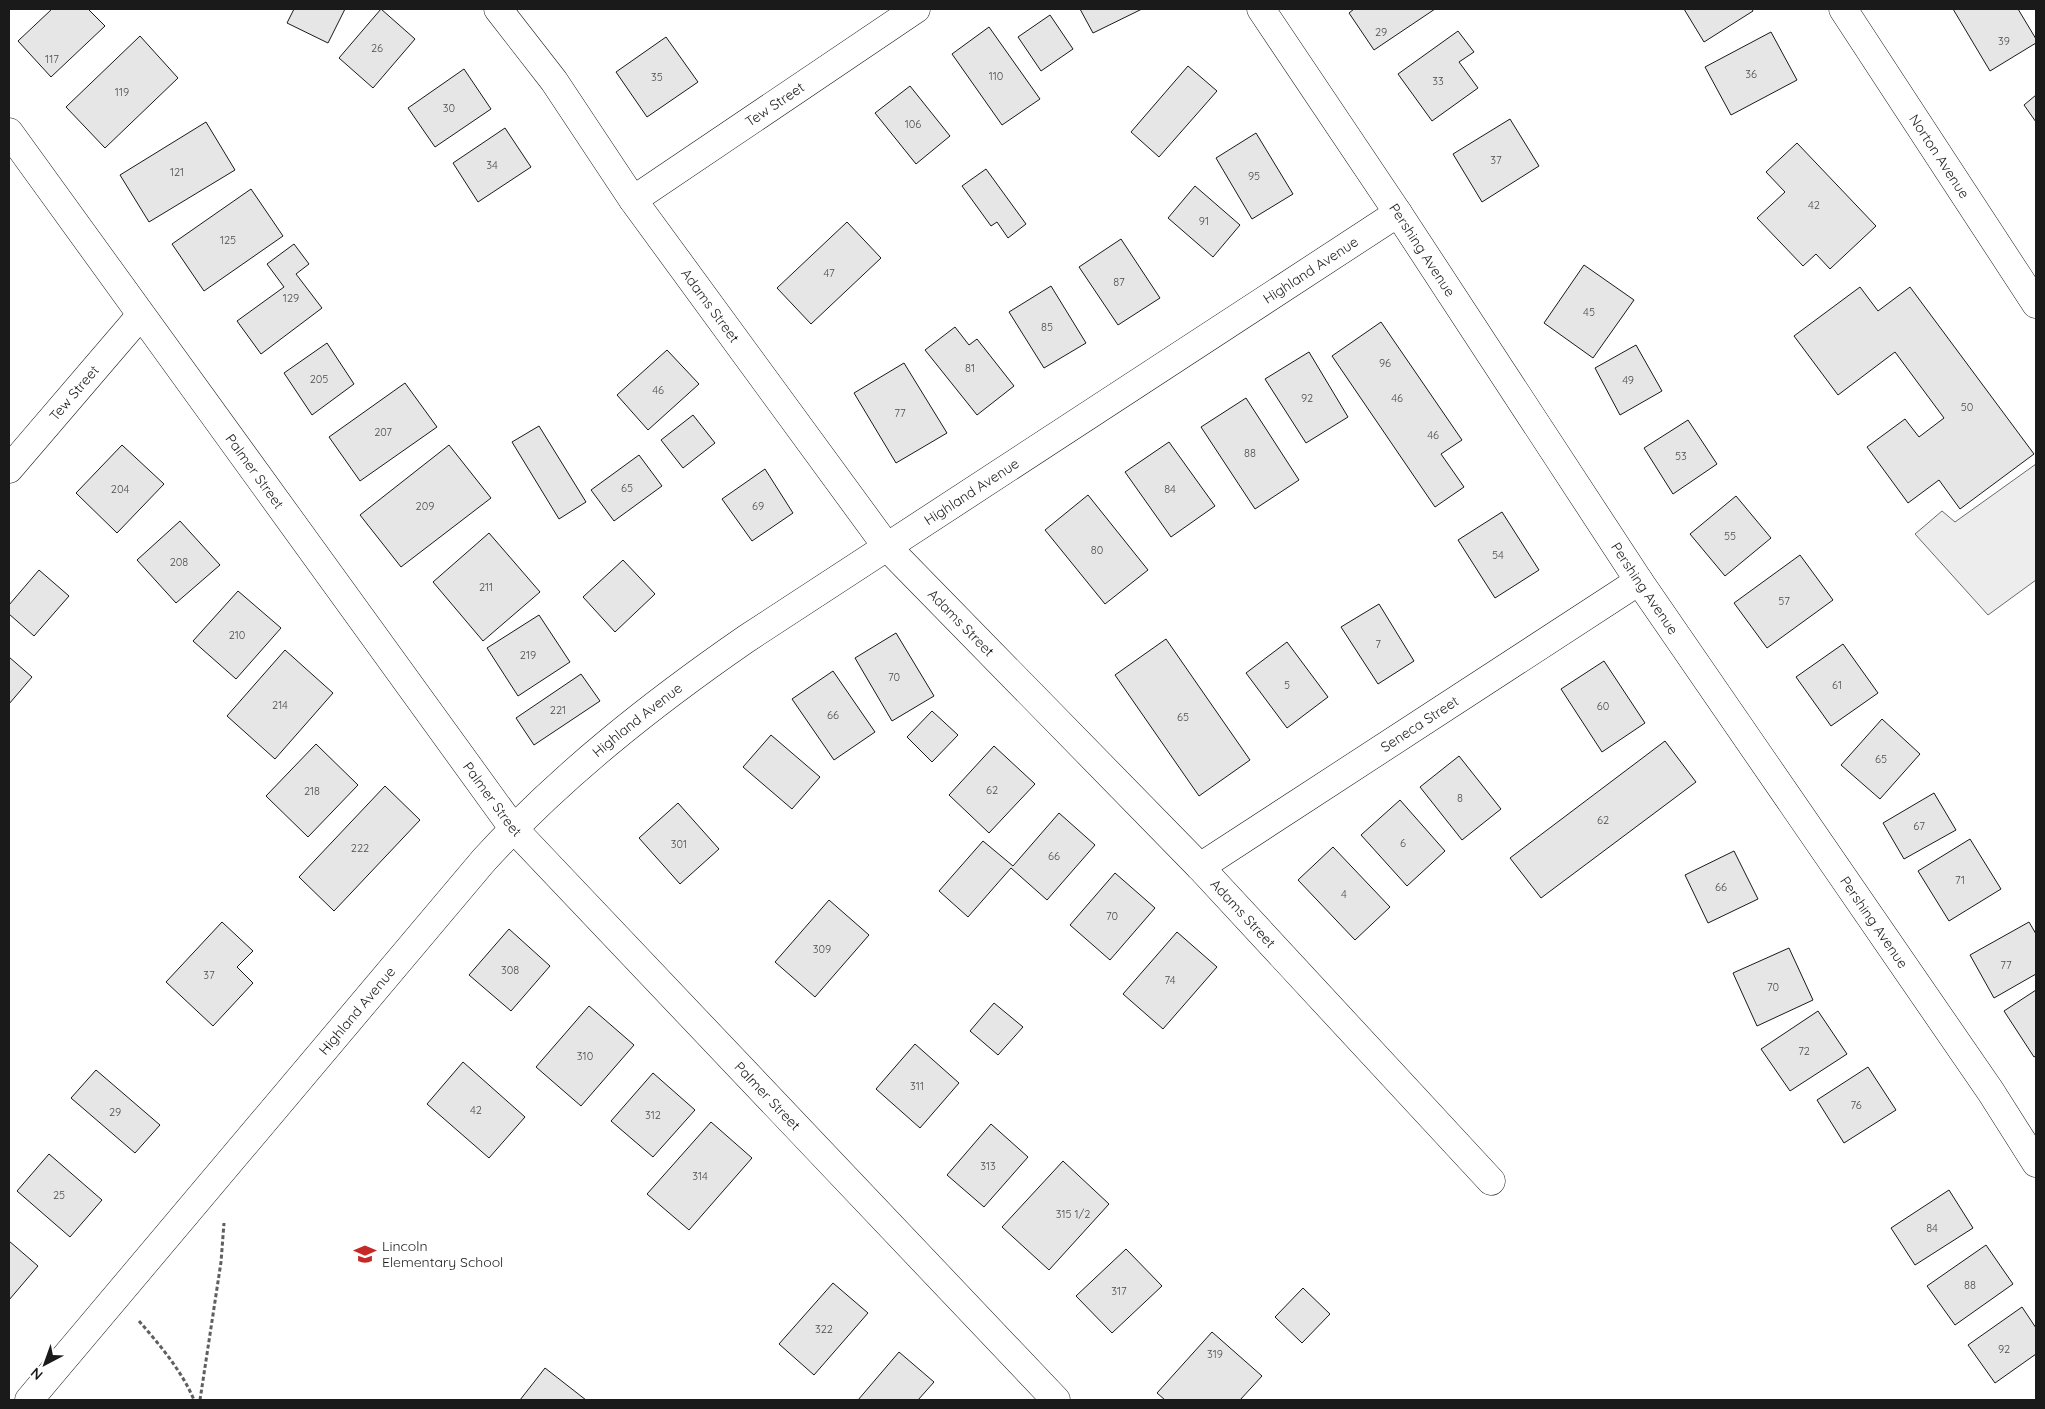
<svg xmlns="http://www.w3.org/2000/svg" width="2045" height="1409" font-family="Quicksand,sans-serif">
  <rect width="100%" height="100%" fill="#fff"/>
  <!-- parking -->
  <polygon fill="#ededed" stroke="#6a6a6a" points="2036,464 2036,580 1988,615 1915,534 1942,511 1955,522"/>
  <!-- building -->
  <g fill="#e6e6e6" stroke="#1a1a1a">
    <polygon points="52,9 88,9 105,26 51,77 18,41"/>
    <polygon points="294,9 345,9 328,43 287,23"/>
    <polygon points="381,9 415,39 373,88 339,58"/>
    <polygon points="1080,9 1142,9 1093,33"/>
    <polygon points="1354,9 1435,9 1374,50 1349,13"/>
    <polygon points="1684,9 1752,9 1753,11 1704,42"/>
    <polygon points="1953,9 2018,9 2036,39 2036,43 1990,71"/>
    <polygon points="1050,15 1073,49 1041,71 1018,37"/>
    <polygon points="989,27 1040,99 1002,125 952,54"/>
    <polygon points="1458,31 1474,52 1459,62 1478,88 1432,121 1398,74"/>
    <polygon points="1771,32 1797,80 1731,115 1705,67"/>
    <polygon points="140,36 178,78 105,148 66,107"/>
    <polygon points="666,37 698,82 647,117 616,72"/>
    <polygon points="1188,66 1217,91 1159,157 1131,132"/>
    <polygon points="464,69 491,109 435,147 408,108"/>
    <polygon points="910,86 950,136 916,164 875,113"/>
    <polygon points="2036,95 2036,122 2024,105"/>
    <polygon points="1510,119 1539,166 1482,202 1453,154"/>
    <polygon points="206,122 235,170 149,222 120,175"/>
    <polygon points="505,128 531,167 478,202 453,163"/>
    <polygon points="1256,133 1293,194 1252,219 1216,158"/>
    <polygon points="1797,143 1876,226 1830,269 1816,254 1803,266 1757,218 1785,192 1766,172"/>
    <polygon points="986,169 1026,224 1008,238 997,222 991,226 962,186"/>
    <polygon points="1195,186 1240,225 1213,257 1168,218"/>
    <polygon points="251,189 283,236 204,291 172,244"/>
    <polygon points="847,222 881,258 811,324 777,288"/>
    <polygon points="1121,239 1160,298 1118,325 1079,267"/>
    <polygon points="294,244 309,264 296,274 322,308 261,354 237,321 284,287 267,264"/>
    <polygon points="1584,265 1634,300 1593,358 1544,323"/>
    <polygon points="1051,286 1086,343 1044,368 1009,312"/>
    <polygon points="1860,287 1878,311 1910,287 2034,454 1960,509 1939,480 1908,503 1867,447 1905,419 1919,437 1944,418 1895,352 1838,395 1794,336"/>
    <polygon points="1381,322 1462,440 1441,454 1464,487 1435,507 1332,356"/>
    <polygon points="955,327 969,345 977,339 1014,386 977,415 925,350"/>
    <polygon points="327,343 354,384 312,415 284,373"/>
    <polygon points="1636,345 1662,391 1620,415 1595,368"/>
    <polygon points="667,350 699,384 648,430 617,395"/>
    <polygon points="1309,352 1348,417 1306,443 1265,379"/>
    <polygon points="904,363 947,433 896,463 854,393"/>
    <polygon points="405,383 437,427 360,481 329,437"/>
    <polygon points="1246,398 1299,480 1255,509 1201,427"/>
    <polygon points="693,415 715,443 683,468 661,440"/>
    <polygon points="1688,420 1717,464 1673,494 1644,448"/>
    <polygon points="539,426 586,502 559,519 512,442"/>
    <polygon points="1169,442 1215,506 1171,537 1125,472"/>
    <polygon points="122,445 164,484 117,533 76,493"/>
    <polygon points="449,445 491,498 401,567 360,515"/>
    <polygon points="639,455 662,486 614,521 591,490"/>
    <polygon points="765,469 793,513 752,541 722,499"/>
    <polygon points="1088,495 1148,570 1105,604 1045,530"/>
    <polygon points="1736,496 1771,538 1725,576 1690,534"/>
    <polygon points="1502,512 1539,570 1495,598 1458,540"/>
    <polygon points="180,521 220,565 176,603 137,560"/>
    <polygon points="489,533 540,592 483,641 433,582"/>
    <polygon points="1800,555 1833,600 1767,648 1734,603"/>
    <polygon points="623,560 655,594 615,632 583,597"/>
    <polygon points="39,570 69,596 34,636 9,614 9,605"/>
    <polygon points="238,591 281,628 236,679 193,641"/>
    <polygon points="1379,604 1414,661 1378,684 1341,627"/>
    <polygon points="539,615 570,662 518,696 487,648"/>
    <polygon points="896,633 934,696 892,721 855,658"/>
    <polygon points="1166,639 1250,760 1199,796 1115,675"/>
    <polygon points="1287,642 1328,697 1287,728 1246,673"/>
    <polygon points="1843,644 1878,693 1831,726 1796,677"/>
    <polygon points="285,650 333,693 275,759 227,716"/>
    <polygon points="9,657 32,677 9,704"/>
    <polygon points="1604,661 1645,723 1602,752 1561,689"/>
    <polygon points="833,671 875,732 834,760 792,699"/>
    <polygon points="581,674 600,701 534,745 516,718"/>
    <polygon points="932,711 958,735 932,762 907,737"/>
    <polygon points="1882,719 1920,754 1880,799 1841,765"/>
    <polygon points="771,735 820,777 792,809 743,767"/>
    <polygon points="1665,741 1696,782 1541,898 1510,858"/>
    <polygon points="316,744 358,785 308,837 266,796"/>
    <polygon points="994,746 1035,784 989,833 949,795"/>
    <polygon points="1459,756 1501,809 1462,840 1420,787"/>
    <polygon points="385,786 420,820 334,911 299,877"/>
    <polygon points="1934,793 1956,830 1904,859 1883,823"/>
    <polygon points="1400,800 1445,851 1407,886 1361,835"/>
    <polygon points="678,803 719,849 680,884 639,838"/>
    <polygon points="1059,813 1095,845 1047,900 1011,868 968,917 939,891 983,841 1013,866"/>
    <polygon points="1970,839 2001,889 1949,921 1918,871"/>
    <polygon points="1333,847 1390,907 1355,940 1298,880"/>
    <polygon points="1734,851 1758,899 1708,923 1685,875"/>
    <polygon points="1115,873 1155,908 1110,960 1070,925"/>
    <polygon points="829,900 869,935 815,997 775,962"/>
    <polygon points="222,922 253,951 237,967 253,983 213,1026 166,982"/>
    <polygon points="2029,922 2036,934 2036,974 1994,998 1970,955"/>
    <polygon points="509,929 550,966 511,1011 469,975"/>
    <polygon points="1177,932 1217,967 1163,1029 1123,994"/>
    <polygon points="1789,948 1813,1000 1757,1026 1733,973"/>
    <polygon points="2036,990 2036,1056 2034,1057 2004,1011"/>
    <polygon points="994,1003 1023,1027 998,1055 970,1031"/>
    <polygon points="589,1006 634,1045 581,1106 536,1067"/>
    <polygon points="1818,1011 1847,1054 1790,1091 1761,1049"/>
    <polygon points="915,1044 959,1083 920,1128 876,1089"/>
    <polygon points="463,1062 525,1117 489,1158 427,1104"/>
    <polygon points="1868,1067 1896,1110 1844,1143 1817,1100"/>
    <polygon points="96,1070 160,1125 135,1153 71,1098"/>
    <polygon points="653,1073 695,1110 653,1157 611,1121"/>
    <polygon points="711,1122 752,1158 689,1230 647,1194"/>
    <polygon points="991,1124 1028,1157 984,1207 947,1175"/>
    <polygon points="49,1154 102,1200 70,1237 17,1191"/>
    <polygon points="1063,1161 1109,1204 1049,1270 1002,1227"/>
    <polygon points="1949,1190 1973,1228 1915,1265 1891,1228"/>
    <polygon points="9,1241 38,1266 9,1300"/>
    <polygon points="1986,1245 2013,1284 1955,1325 1927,1286"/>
    <polygon points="1126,1249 1162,1286 1112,1333 1076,1296"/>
    <polygon points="833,1283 868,1313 814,1375 779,1344"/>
    <polygon points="1303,1288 1330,1314 1302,1343 1275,1317"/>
    <polygon points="2022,1307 2036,1328 2036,1354 1995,1383 1968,1345"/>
    <polygon points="1212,1332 1262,1376 1240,1400 1165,1400 1157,1393"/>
    <polygon points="899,1352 934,1382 918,1400 858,1400"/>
    <polygon points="545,1368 586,1400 520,1400"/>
  </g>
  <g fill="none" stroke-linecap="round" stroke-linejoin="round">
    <!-- street casing -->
    <g stroke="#1a1a1a" stroke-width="29">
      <g id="street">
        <path id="s1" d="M498,9L554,81L633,200L887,547L1200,867L1491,1181"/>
        <path id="s2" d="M1261,9L1398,213L1639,581L1991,1092L2036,1163"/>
        <path id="s3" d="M1843,9L2036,304"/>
        <path id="s4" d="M9,132L513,828L1056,1400"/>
        <path id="s5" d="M633,200L916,9"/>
        <path id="s6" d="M9,469L140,316"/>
        <path id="s7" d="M1200,867L1639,581"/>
        <path id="s8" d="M29,1400L484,860C562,775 652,704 746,639L1398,213"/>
      </g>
    </g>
    <!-- path -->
    <g stroke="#5f5f5f" stroke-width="3" stroke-dasharray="4 2.5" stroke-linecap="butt">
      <path d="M139,1321C159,1344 182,1371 194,1400"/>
      <polyline points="200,1400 221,1262 224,1223"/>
    </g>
    <!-- street -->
    <use href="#street" stroke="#fff" stroke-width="28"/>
  </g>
  <!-- icons -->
  <defs>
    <g id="school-bare" transform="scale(1.725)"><path d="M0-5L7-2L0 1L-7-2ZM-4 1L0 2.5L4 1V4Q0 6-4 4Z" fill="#c62828" stroke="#fff" stroke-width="2.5" paint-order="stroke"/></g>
  </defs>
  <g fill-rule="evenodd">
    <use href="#school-bare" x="365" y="1254"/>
  </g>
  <g text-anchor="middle" stroke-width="4" stroke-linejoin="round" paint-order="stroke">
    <!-- number labels -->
    <g font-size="11" fill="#4d4d4d">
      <text x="1381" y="36">29</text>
      <text x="2004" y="45">39</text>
      <text x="377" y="52">26</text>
      <text x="52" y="63">117</text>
      <text x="1751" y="78">36</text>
      <text x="996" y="80">110</text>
      <text x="657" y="81">35</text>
      <text x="1438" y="85">33</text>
      <text x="122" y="96">119</text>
      <text x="449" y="112">30</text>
      <text x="913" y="128">106</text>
      <text x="1496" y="164">37</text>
      <text x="492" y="169">34</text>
      <text x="177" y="176">121</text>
      <text x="1254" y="180">95</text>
      <text x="1814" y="209">42</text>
      <text x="1204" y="225">91</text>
      <text x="228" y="244">125</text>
      <text x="829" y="277">47</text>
      <text x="1119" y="286">87</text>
      <text x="291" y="302">129</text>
      <text x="1589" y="316">45</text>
      <text x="1047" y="331">85</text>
      <text x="1385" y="367">96</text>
      <text x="970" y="372">81</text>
      <text x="319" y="383">205</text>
      <text x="1628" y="384">49</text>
      <text x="658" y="394">46</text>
      <text x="1307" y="402">92</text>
      <text x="1397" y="402">46</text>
      <text x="1967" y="411">50</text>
      <text x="900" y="417">77</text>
      <text x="383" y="436">207</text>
      <text x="1433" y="439">46</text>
      <text x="1250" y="457">88</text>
      <text x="1681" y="460">53</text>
      <text x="627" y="492">65</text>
      <text x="120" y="493">204</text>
      <text x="1170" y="493">84</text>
      <text x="425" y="510">209</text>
      <text x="758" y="510">69</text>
      <text x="1730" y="540">55</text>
      <text x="1097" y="554">80</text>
      <text x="1498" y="559">54</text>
      <text x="179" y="566">208</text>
      <text x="486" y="591">211</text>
      <text x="1784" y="605">57</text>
      <text x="237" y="639">210</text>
      <text x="1378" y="648">7</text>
      <text x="528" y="659">219</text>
      <text x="894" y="681">70</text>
      <text x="1287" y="689">5</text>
      <text x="1837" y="689">61</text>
      <text x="280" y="709">214</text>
      <text x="1603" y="710">60</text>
      <text x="558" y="714">221</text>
      <text x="833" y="719">66</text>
      <text x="1183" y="721">65</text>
      <text x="1881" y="763">65</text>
      <text x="992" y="794">62</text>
      <text x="312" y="795">218</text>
      <text x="1460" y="802">8</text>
      <text x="1603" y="824">62</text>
      <text x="1919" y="830">67</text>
      <text x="1403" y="847">6</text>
      <text x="679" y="848">301</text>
      <text x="360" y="852">222</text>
      <text x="1054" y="860">66</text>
      <text x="1960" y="884">71</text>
      <text x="1721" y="891">66</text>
      <text x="1344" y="898">4</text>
      <text x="1112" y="920">70</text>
      <text x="822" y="953">309</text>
      <text x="2006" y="969">77</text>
      <text x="510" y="974">308</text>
      <text x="209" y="979">37</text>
      <text x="1170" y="984">74</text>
      <text x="1773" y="991">70</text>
      <text x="1804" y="1055">72</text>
      <text x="585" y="1060">310</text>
      <text x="917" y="1090">311</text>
      <text x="1856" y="1109">76</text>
      <text x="476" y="1114">42</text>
      <text x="115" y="1116">29</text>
      <text x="653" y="1119">312</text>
      <text x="988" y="1170">313</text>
      <text x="700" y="1180">314</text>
      <text x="59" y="1199">25</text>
      <text x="1073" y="1218">315 1/2</text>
      <text x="1932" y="1232">84</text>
      <text x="1970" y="1289">88</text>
      <text x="1119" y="1295">317</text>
      <text x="824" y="1333">322</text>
      <text x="2004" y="1353">92</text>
      <text x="1215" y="1358">319</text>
    </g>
    <!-- street labels -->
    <g font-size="14" fill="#1a1a1a" stroke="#fff">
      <text dy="5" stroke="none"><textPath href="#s5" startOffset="171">Tew Street</textPath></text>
      <text dy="5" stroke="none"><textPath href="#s3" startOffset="176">Norton Avenue</textPath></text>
      <text dy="5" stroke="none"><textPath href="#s2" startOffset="290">Pershing Avenue</textPath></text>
      <text dy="5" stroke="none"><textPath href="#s8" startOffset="1724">Highland Avenue</textPath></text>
      <text dy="5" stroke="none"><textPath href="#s1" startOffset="365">Adams Street</textPath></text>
      <text dy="5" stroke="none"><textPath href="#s6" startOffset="100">Tew Street</textPath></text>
      <text dy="5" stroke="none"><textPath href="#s4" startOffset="419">Palmer Street</textPath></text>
      <text dy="5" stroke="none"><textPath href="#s8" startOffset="1319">Highland Avenue</textPath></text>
      <text dy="5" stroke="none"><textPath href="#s2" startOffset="695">Pershing Avenue</textPath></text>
      <text dy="5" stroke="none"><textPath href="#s1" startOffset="770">Adams Street</textPath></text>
      <text dy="5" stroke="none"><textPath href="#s8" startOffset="914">Highland Avenue</textPath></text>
      <text dy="5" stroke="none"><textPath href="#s7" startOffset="262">Seneca Street</textPath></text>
      <text dy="5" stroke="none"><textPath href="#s4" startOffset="824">Palmer Street</textPath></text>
      <text dy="5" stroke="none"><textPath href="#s1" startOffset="1175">Adams Street</textPath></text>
      <text dy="5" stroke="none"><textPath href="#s2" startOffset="1100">Pershing Avenue</textPath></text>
      <text dy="5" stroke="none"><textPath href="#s8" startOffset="509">Highland Avenue</textPath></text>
      <text dy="5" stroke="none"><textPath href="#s4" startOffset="1229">Palmer Street</textPath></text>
    </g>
    <!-- poi labels -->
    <g font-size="14" fill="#1a1a1a" stroke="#fff" text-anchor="start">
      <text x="382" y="1251">Lincoln<tspan x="382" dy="16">Elementary School</tspan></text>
    </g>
  </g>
  <!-- border -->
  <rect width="2045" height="1409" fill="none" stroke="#1a1a1a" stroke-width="20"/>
  <!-- north arrow -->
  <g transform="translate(45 1364) rotate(221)" stroke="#ffffff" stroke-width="4" paint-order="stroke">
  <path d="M0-4L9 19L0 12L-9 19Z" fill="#1a1a1a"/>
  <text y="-8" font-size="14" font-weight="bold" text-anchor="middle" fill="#1a1a1a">N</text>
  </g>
</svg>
